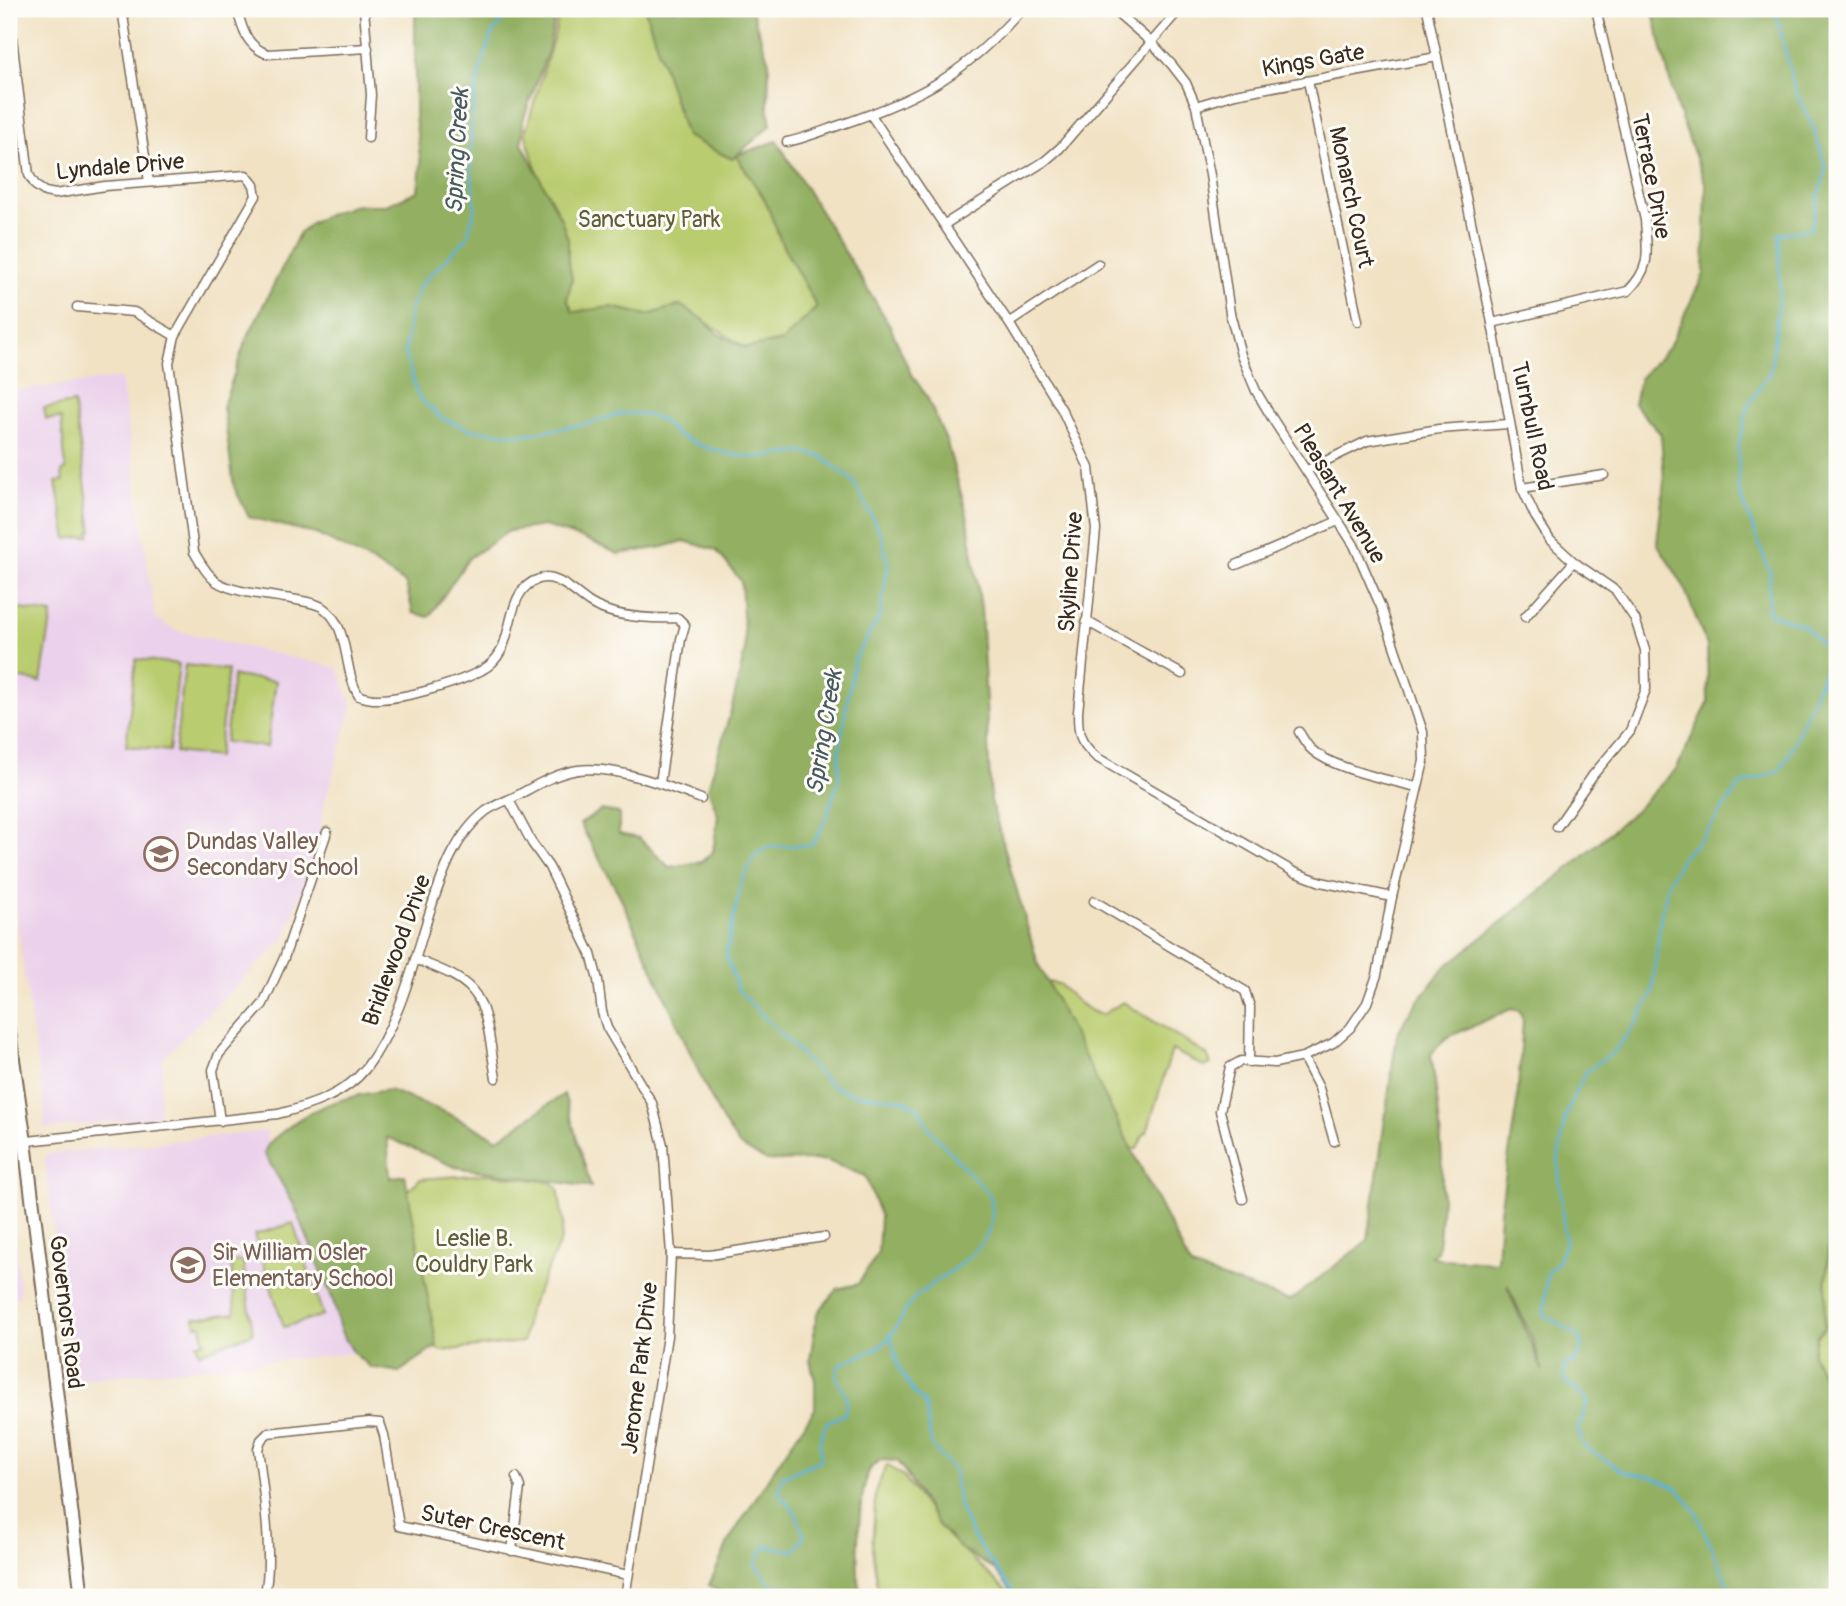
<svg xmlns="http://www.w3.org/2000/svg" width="1846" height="1606" font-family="Pangolin,sans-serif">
  <rect width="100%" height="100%" fill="#fdfcf7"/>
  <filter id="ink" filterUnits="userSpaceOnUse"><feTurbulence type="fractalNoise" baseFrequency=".0143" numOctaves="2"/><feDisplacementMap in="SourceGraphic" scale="14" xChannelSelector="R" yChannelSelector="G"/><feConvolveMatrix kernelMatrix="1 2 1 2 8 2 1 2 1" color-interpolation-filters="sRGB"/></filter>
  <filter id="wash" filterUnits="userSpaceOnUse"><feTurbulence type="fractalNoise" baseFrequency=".00686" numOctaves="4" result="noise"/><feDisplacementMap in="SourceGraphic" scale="28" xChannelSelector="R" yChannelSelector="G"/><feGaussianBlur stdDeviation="1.57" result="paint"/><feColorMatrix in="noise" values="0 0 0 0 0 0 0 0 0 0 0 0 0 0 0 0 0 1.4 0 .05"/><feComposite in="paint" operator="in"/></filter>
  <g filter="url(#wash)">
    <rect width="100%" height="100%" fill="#f1e2c4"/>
    <!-- built -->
    <g fill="#ebd1eb">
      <polygon points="121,378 155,618 174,630 338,668 352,707 322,813 319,841 284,939 163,1058 159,1117 43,1129 45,1116 9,867 9,391"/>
      <polygon points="267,1131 267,1143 264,1153 294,1205 333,1300 340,1330 354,1353 73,1380 45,1162 46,1154"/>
      <polygon points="9,1162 20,1298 9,1300"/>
    </g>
    <!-- green -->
    <g fill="#bacc70" stroke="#7a7b47" stroke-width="2">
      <polygon points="560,9 645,9 686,136 732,159 736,156 766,200 782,244 817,307 783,341 746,348 680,305 648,315 611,307 573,313 567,299 572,279 525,133 555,33"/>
      <polygon points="74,403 92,531 89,532 90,536 67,539 56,482 63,481 62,471 66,470 61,418 46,419 44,408"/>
      <polygon points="9,607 52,614 41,682 9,677"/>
      <polygon points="136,659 179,664 169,751 126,746"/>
      <polygon points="185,665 228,670 218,757 175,752"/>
      <polygon points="233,676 276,681 267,747 225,742"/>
      <path d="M1047,982L1059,984C1072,997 1084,1010 1102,1015L1123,1002L1207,1055L1211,1064L1205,1067L1172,1050L1147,1132L1143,1135L1137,1149H1129Z"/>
      <polygon points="487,1174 550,1182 558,1188 563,1222 561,1240 528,1312 523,1342 441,1351 421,1341 391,1205 420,1179"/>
      <polygon points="1831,1216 1837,1216 1837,1391 1829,1387 1812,1354 1817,1335 1824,1328"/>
      <polygon points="293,1223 323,1315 284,1327 254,1235"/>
      <polygon points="243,1261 253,1333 199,1353 197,1343 204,1342 201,1325 196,1326 194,1318 235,1313 231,1262"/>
      <polygon points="887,1465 903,1476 947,1535 1013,1597 879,1597 872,1548 876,1489"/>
    </g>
    <!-- forest -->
    <g fill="#93b062" stroke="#676d40" stroke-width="2" fill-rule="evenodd">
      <path d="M415,9H557L548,51L523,120L522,143L561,219L568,239V259L572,279L567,299L573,312L611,307L648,315L680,305L703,319L718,334L746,348L783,341L817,307L782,244L765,200L736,156L732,159L686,136L645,9H751L769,62L768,107L771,125L737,155L777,141L889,324L910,372L927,397L947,443L967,515L981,608L991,801L1038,964L1191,1267L1290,1301L1368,1240L1397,1034L1410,1011L1445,967L1568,869L1636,810L1677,768L1708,703L1707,646L1683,585L1657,543L1664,481L1661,434L1634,404L1640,378L1669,347L1704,274L1706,185L1676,105L1652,9H1837V1216H1830L1824,1328L1817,1335L1812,1354L1829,1387L1837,1391V1597H1016L995,1570L961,1549L938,1525L898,1461L880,1460C876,1463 871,1466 869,1471C859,1496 853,1572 862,1597H729L709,1585L730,1539L778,1463L815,1409V1381L810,1360L817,1314L837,1289L858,1284L878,1253L880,1216L865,1176L825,1160L767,1161L740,1146L722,1120L706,1088L620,896L580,824L601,810L619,813V834L639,838L669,867L701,862L713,852L718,815L708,788L732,707L745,650L741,581L716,550L684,541L663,547L618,554L588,540L544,526L509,531L469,558L429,617L413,613L406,584L371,561L316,534L249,517L234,487L223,406L246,340L299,234L314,221L332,213L355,205H386L418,191L421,164L415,117ZM1511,1009L1519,1011L1523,1020L1517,1103L1500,1211L1497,1262L1442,1259L1431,1256L1437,1252C1447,1186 1441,1120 1431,1054L1446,1038ZM1508,1286L1532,1338L1543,1371L1507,1287Z"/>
      <path d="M389,1090L447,1113L498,1139L564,1094L591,1187L455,1167L387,1137L390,1178L405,1175L437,1346L399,1372L370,1367L354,1353L340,1330L333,1300L294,1205L264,1153C268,1141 277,1136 286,1129C316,1104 351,1095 389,1090Z"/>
    </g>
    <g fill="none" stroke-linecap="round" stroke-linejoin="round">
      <!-- stream -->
      <g stroke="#5bb2d7" stroke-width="2.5">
        <path d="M504,9L502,21L491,36L477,83L471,126V169L475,209L467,238L421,284L410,311L405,353L418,396L441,418L472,430L521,435L587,424L622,413L641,414L660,419L677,435L704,447L739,456L757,457L802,452L821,456L853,481L882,536L888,567L880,616L854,660L839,753V779L826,819L814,842L809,845L768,847L755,855L741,882L726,955L738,990L832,1086L850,1093L905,1100L919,1109L929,1129L990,1195C1005,1252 944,1268 913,1300C902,1312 896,1334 883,1344C871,1353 853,1358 839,1365L836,1376L847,1398L845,1414L827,1422L820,1440L821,1460L782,1477L778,1492L796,1514L804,1536L794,1551L765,1546L755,1565L773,1586L785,1587L798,1597"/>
        <polyline points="1820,682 1830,686 1837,693"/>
        <path d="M890,1334L899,1368L914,1393L925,1403L931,1445L955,1472C954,1522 989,1560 1018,1597"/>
        <path d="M1733,1597L1696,1512L1678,1489L1652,1477L1624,1472L1584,1446L1578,1430L1588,1400L1565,1381L1564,1365L1576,1361L1583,1342C1572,1328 1558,1325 1544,1314L1547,1274L1557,1263L1565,1244L1558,1161L1565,1119L1574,1095L1586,1072L1616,1050L1638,1020L1652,994L1661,914L1669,881L1682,857L1701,839L1740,785L1778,771L1788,757L1831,655L1805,626L1768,613L1770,572L1739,491L1738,447L1749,404L1771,370L1780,289L1779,234L1811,229L1826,168L1813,127L1795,90L1775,9"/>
      </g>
    </g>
  </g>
  <g filter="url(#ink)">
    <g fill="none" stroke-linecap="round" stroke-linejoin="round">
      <!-- street casing -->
      <g stroke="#7b6a58" stroke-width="11">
        <g id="street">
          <polyline points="122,9 149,182"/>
          <path d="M237,9C242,29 247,47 268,54L368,48"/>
          <polyline points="364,9 371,95 368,138"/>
          <polyline points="1113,9 1151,42 1172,65 1186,83 1196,106 1210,175 1230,313 1241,355 1256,391 1272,418 1354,545 1381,607 1423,732 1424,761 1392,897 1377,975 1367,1003 1350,1028 1333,1043 1303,1057 1275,1063 1241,1061 1230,1067 1220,1111 1243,1199"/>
          <polyline points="1427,9 1492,323 1522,488 1535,516 1550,540 1574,562 1616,591 1635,619 1645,650 1646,689 1630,731 1593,775 1557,827"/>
          <path d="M9,14L29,175L36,186L45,192L55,194L105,186L246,175L254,185L256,196L175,336L169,363L194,552C200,562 207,575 217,582C234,593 270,595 291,599C301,601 313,602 322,607C351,626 342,669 359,696C364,697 369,699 375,699C401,700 459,683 482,670C490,666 497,658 501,651C513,628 509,588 539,579C557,573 576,594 590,603C614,618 650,619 678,618L685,625L681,639L660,783"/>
          <polyline points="1308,81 1358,321"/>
          <polyline points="1196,106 1235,94 1437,57"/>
          <path d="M871,115L1009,323L1062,410L1089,468L1096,530L1078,712C1078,735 1079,741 1096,757L1294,872L1321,882L1392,897"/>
          <path d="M787,142C806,138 825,130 843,124C923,97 966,73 1022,9"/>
          <polyline points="945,224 1045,161 1060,148 1180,9"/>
          <polyline points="77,307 134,312 175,336"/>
          <polyline points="1009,323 1098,264"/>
          <path d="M1492,323L1628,291C1652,267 1647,252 1645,220L1596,9"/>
          <polyline points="1307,470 1367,441 1439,429 1509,424"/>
          <polyline points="1522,488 1604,475"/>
          <polyline points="1236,565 1338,521"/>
          <polyline points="1525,617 1574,562"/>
          <polyline points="1086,621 1182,674"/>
          <path d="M1299,732C1303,738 1307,746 1312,750C1334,769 1388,780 1417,787"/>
          <polyline points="509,800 532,843 549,867 591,954 598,980 602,1012 607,1028 652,1103 663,1145 671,1254 667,1336 625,1597"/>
          <polyline points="1094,901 1245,991 1250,1007 1249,1062"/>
          <path d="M415,959C433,967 458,974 472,990C489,1008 491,1053 496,1078"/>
          <polyline points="1303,1057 1319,1088 1334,1141"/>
          <polyline points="220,1121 213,1070 219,1054 263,1004 284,958 327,832"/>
          <path d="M9,1143L278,1114C309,1106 345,1095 366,1068C400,1023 413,964 430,911C442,875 455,835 486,811C496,804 509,800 520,794C538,784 557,773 578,770C614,765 668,786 701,799"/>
          <polyline points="671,1254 710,1255 824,1237"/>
          <polyline points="512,1551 520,1487 516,1477"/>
          <path d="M264,1597C274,1561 263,1487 258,1449L261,1440L268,1433L369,1422L380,1423L384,1435L399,1526L628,1575"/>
        </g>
      </g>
      <!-- secondary casing -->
      <g stroke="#7b6a58" stroke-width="16">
        <polyline id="secondary" points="9,1032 25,1142 82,1597"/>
      </g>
      <!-- street -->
      <use href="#street" stroke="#fff" stroke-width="8"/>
      <!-- secondary -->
      <use href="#secondary" stroke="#fff" stroke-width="12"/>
    </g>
  </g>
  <!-- icons -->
  <defs>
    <g id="school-ring" transform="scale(1.75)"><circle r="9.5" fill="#fdfcf7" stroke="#8d6e63" stroke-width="1.5"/><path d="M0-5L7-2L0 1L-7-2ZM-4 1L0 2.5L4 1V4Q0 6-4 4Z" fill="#8d6e63"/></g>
  </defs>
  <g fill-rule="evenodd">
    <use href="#school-ring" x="161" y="854"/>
    <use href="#school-ring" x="188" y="1265"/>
  </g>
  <g text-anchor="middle" stroke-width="6" stroke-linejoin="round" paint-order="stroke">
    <!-- street labels -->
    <g font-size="23" fill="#3b2a1e" stroke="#fdfcf7">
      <text transform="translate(1313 60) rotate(-10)" y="8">Kings Gate</text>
      <text transform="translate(120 166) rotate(-5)" y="8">Lyndale Drive</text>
      <text transform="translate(1652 176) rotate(79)" y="8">Terrace Drive</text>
      <text transform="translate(1352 197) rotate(78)" y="8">Monarch Court</text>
      <text transform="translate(1533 426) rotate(78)" y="8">Turnbull Road</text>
      <text transform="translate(1340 493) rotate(59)" y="8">Pleasant Avenue</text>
      <text transform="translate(1070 572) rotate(-86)" y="8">Skyline Drive</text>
      <text transform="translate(396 950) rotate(-70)" y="8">Bridlewood Drive</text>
      <text transform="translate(67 1312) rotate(83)" y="8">Governors Road</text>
      <text transform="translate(639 1368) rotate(-83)" y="8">Jerome Park Drive</text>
      <text transform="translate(493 1527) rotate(12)" y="8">Suter Crescent</text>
    </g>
    <!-- park labels -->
    <g font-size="23" fill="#615b37" stroke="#fdfcf7">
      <text x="649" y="227">Sanctuary Park</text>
      <text x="474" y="1246">Leslie B.<tspan x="474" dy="26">Couldry Park</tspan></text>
    </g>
    <!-- education labels -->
    <g font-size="23" fill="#785e54" stroke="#fdfcf7" text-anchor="start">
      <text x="186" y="849">Dundas Valley<tspan x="186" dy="26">Secondary School</tspan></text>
      <text x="212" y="1260">Sir William Osler<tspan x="212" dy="26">Elementary School</tspan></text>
    </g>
    <!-- water labels -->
    <g font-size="24" font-style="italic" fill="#465a5f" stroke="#fdfcf7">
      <text transform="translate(457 151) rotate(-87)" y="8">Spring Creek</text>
      <text transform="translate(824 732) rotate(-81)" y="8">Spring Creek</text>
    </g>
  </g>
  <!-- margin -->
  <rect width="1846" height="1606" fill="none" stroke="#fdfcf7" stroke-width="35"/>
</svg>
